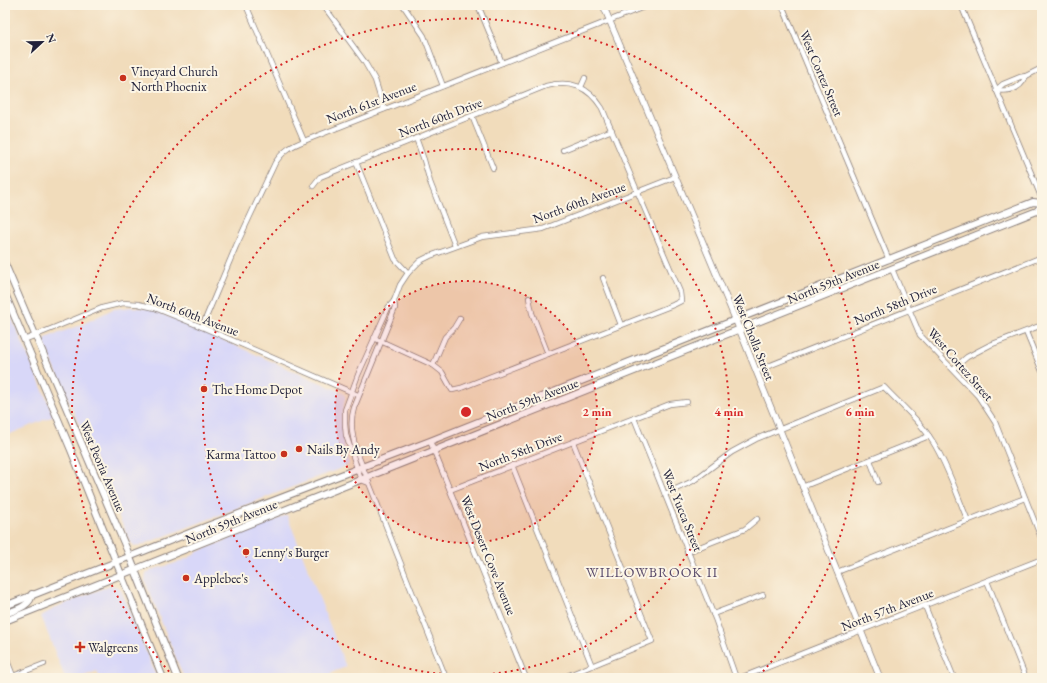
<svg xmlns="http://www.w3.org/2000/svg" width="1047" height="683" font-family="'EB Garamond',serif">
  <rect width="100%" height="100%" fill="#fcf5e5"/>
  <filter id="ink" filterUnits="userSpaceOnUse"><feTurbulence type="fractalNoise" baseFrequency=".025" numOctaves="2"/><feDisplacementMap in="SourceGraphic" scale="8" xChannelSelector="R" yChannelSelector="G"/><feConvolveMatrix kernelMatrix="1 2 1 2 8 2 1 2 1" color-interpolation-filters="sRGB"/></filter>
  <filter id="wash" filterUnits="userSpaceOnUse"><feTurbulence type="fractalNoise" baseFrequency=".012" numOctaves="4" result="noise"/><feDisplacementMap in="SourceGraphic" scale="16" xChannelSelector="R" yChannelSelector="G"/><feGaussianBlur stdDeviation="0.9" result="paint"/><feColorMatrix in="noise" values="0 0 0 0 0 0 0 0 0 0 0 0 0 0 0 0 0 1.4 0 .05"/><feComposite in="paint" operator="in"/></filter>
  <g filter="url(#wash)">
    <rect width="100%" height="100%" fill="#f1dcbb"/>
    <!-- built -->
    <g fill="#d8d7f8">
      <polygon points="5,302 54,416 5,436"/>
      <polygon points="131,307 150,309 165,315 342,392 345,395 345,399 342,414 342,432 344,445 349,463 347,466 139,546 135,546 130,542 44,343 45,340 48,337 83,324 113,309"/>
      <polygon points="287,515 346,667 330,673 332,678 184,678 145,581 146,574 151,570 173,564 188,558 197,552"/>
      <polygon points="111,585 118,587 121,590 157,678 100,678 97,671 79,678 65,678 41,616 59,606"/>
    </g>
  </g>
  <g filter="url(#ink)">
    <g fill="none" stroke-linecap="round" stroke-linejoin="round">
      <!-- minor casing -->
      <g stroke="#8a7f7b" stroke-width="6">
        <g id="minor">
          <polyline points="246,5 304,141"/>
          <polyline points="323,5 364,61 375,80 384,109"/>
          <polyline points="403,5 424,36 443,86"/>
          <polyline points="478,5 502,63"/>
          <polyline points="782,5 889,260"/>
          <polyline points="961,5 1042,199"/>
          <polyline points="581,87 585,78"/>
          <polyline points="996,90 1003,84 1020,77 1026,76 1042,68"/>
          <path d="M996,90C1010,92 1021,89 1026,76"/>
          <polyline points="472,116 493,168"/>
          <polyline points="416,138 424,160 430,182 455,246"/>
          <polyline points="563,150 612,130"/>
          <polyline points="356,162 395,259 408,273"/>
          <path d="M313,186L320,177L546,86C571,80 588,86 602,108L680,292L681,301L673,305L461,388L452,390L442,372L433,365L374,338"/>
          <polyline points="892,269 920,335 978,396 995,422 1042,540"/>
          <polyline points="603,278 621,325"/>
          <polyline points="529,298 532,313 548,354"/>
          <path d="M394,301L395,308L354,408C349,424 353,440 358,455L446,678"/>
          <path d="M202,327L236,246L275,163C283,151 291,146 304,141L649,5"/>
          <polyline points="1026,332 1042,371"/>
          <polyline points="24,340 102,308 123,303 138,304 155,308 202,327 358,395"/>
          <polyline points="433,365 445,337 454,328 460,318"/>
          <polyline points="953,369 967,357 990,345 1042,325"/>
          <polyline points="756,371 1042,257"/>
          <polyline points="634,418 716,621 736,678"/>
          <polyline points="430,441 526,678"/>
          <polyline points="870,460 878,482"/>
          <polyline points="512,465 592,666"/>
          <polyline points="369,483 361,480 346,435 345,424 345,410 358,375 388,308 394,301 400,285 408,273 420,261 430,256 482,237 543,229 675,177"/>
          <polyline points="802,487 929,436"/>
          <polyline points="450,490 670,404 687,402"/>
          <path d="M665,494L693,481L732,452L756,439L884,387C901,405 920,421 933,442C948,466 957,495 968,521"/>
          <polyline points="687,552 745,529 757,519"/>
          <polyline points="837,572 1025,498"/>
          <polyline points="987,581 1026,678"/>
          <polyline points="925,606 954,678"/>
          <polyline points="713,614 763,595"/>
          <polyline points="5,650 8,663 14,678"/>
          <polyline points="13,676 44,664"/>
          <polyline points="562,678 652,641 573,442"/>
          <polyline points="740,678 1042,559"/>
        </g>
      </g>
      <!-- tertiary casing -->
      <g stroke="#8a7f7b" stroke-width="7">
        <polyline id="tertiary" points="603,5 736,321 880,678"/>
      </g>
      <!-- secondary casing -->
      <g stroke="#8a7f7b" stroke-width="8">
        <g id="secondary">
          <polyline points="5,264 127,550 178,678"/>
          <polyline points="5,294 71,450 163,678"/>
          <polyline points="5,606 197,530 430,441 1033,202 1042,203"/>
          <path d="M5,614C15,610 31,606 32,594"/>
          <polyline points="5,621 1037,211 1042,205"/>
        </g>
      </g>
      <!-- minor -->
      <use href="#minor" stroke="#fff" stroke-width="4.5"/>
      <!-- tertiary -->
      <use href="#tertiary" stroke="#fff" stroke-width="5.5"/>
      <!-- secondary -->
      <use href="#secondary" stroke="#fff" stroke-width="6"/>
    </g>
  </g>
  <!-- distance rings -->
  <circle cx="466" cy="412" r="131" fill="#d62828" fill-opacity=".12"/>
  <g fill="none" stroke="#d62828" stroke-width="2" stroke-dasharray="2 4">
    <circle cx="466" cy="412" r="131"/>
    <circle cx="466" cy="412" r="263"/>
    <path d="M173 676A394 394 0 1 1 759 676"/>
  </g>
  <!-- markers -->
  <g fill="#c8321e" stroke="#fcf5e5" stroke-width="1.5">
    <circle cx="123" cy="78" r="4"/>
    <circle cx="204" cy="389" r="4"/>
    <circle cx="299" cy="449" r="4"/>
    <circle cx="284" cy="454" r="4"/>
    <circle cx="246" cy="552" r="4"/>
    <circle cx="186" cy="578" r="4"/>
    <path d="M78 641h4v4h4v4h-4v4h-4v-4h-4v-4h4z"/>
  </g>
  <g text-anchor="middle" stroke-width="4" stroke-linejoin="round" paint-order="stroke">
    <!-- poi labels -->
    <g font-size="13" fill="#22223b" stroke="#fcf5e5" text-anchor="start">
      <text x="131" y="76">Vineyard Church<tspan x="131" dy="15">North Phoenix</tspan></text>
      <text x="212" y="394">The Home Depot</text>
      <text x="307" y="454">Nails By Andy</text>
      <text x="276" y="459" text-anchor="end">Karma Tattoo</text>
      <text x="254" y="557">Lenny's Burger</text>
      <text x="194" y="583">Applebee's</text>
      <text x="88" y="652">Walgreens</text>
    </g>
    <!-- street labels -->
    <g font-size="13" fill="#22223b" stroke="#fcf5e5">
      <text transform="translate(822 73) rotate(67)" y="5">West Cortez Street</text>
      <text transform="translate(371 102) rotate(-21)" y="5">North 61st Avenue</text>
      <text transform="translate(440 117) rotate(-21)" y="5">North 60th Drive</text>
      <text transform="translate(579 202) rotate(-20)" y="5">North 60th Avenue</text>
      <text transform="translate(833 281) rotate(-22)" y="5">North 59th Avenue</text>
      <text transform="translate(895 304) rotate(-22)" y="5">North 58th Drive</text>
      <text transform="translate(193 314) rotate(21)" y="5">North 60th Avenue</text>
      <text transform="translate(754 337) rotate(68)" y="5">West Cholla Street</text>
      <text transform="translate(961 364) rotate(49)" y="5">West Cortez Street</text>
      <text transform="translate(532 399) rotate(-21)" y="5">North 59th Avenue</text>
      <text transform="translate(520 451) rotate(-21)" y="5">North 58th Drive</text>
      <text transform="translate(103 466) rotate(67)" y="5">West Peoria Avenue</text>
      <text transform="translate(683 510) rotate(68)" y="5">West Yucca Street</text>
      <text transform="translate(231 521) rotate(-22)" y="5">North 59th Avenue</text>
      <text transform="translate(489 555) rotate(68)" y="5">West Desert Cove Avenue</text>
      <text transform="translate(887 609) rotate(-21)" y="5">North 57th Avenue</text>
    </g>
    <!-- neighbourhood labels -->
    <g font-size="14" letter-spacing="1" fill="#594a6a" stroke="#fcf5e5">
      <text x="652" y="577">WILLOWBROOK II</text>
    </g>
  </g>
  <circle cx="466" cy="412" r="6" fill="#d62828" stroke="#fcf5e5" stroke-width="2"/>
  <g font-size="12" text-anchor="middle" font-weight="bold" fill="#d62828" stroke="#fcf5e5" stroke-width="4" stroke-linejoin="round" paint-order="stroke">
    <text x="597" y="416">2 min</text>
    <text x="729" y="416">4 min</text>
    <text x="860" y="416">6 min</text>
  </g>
  <!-- margin -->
  <rect width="1047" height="683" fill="none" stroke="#fcf5e5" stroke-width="20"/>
  <!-- north arrow -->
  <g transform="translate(42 42) rotate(68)" stroke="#fcf5e5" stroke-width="3" paint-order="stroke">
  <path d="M0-3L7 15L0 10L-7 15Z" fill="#22223b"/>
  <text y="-6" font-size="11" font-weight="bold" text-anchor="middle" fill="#22223b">N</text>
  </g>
</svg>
